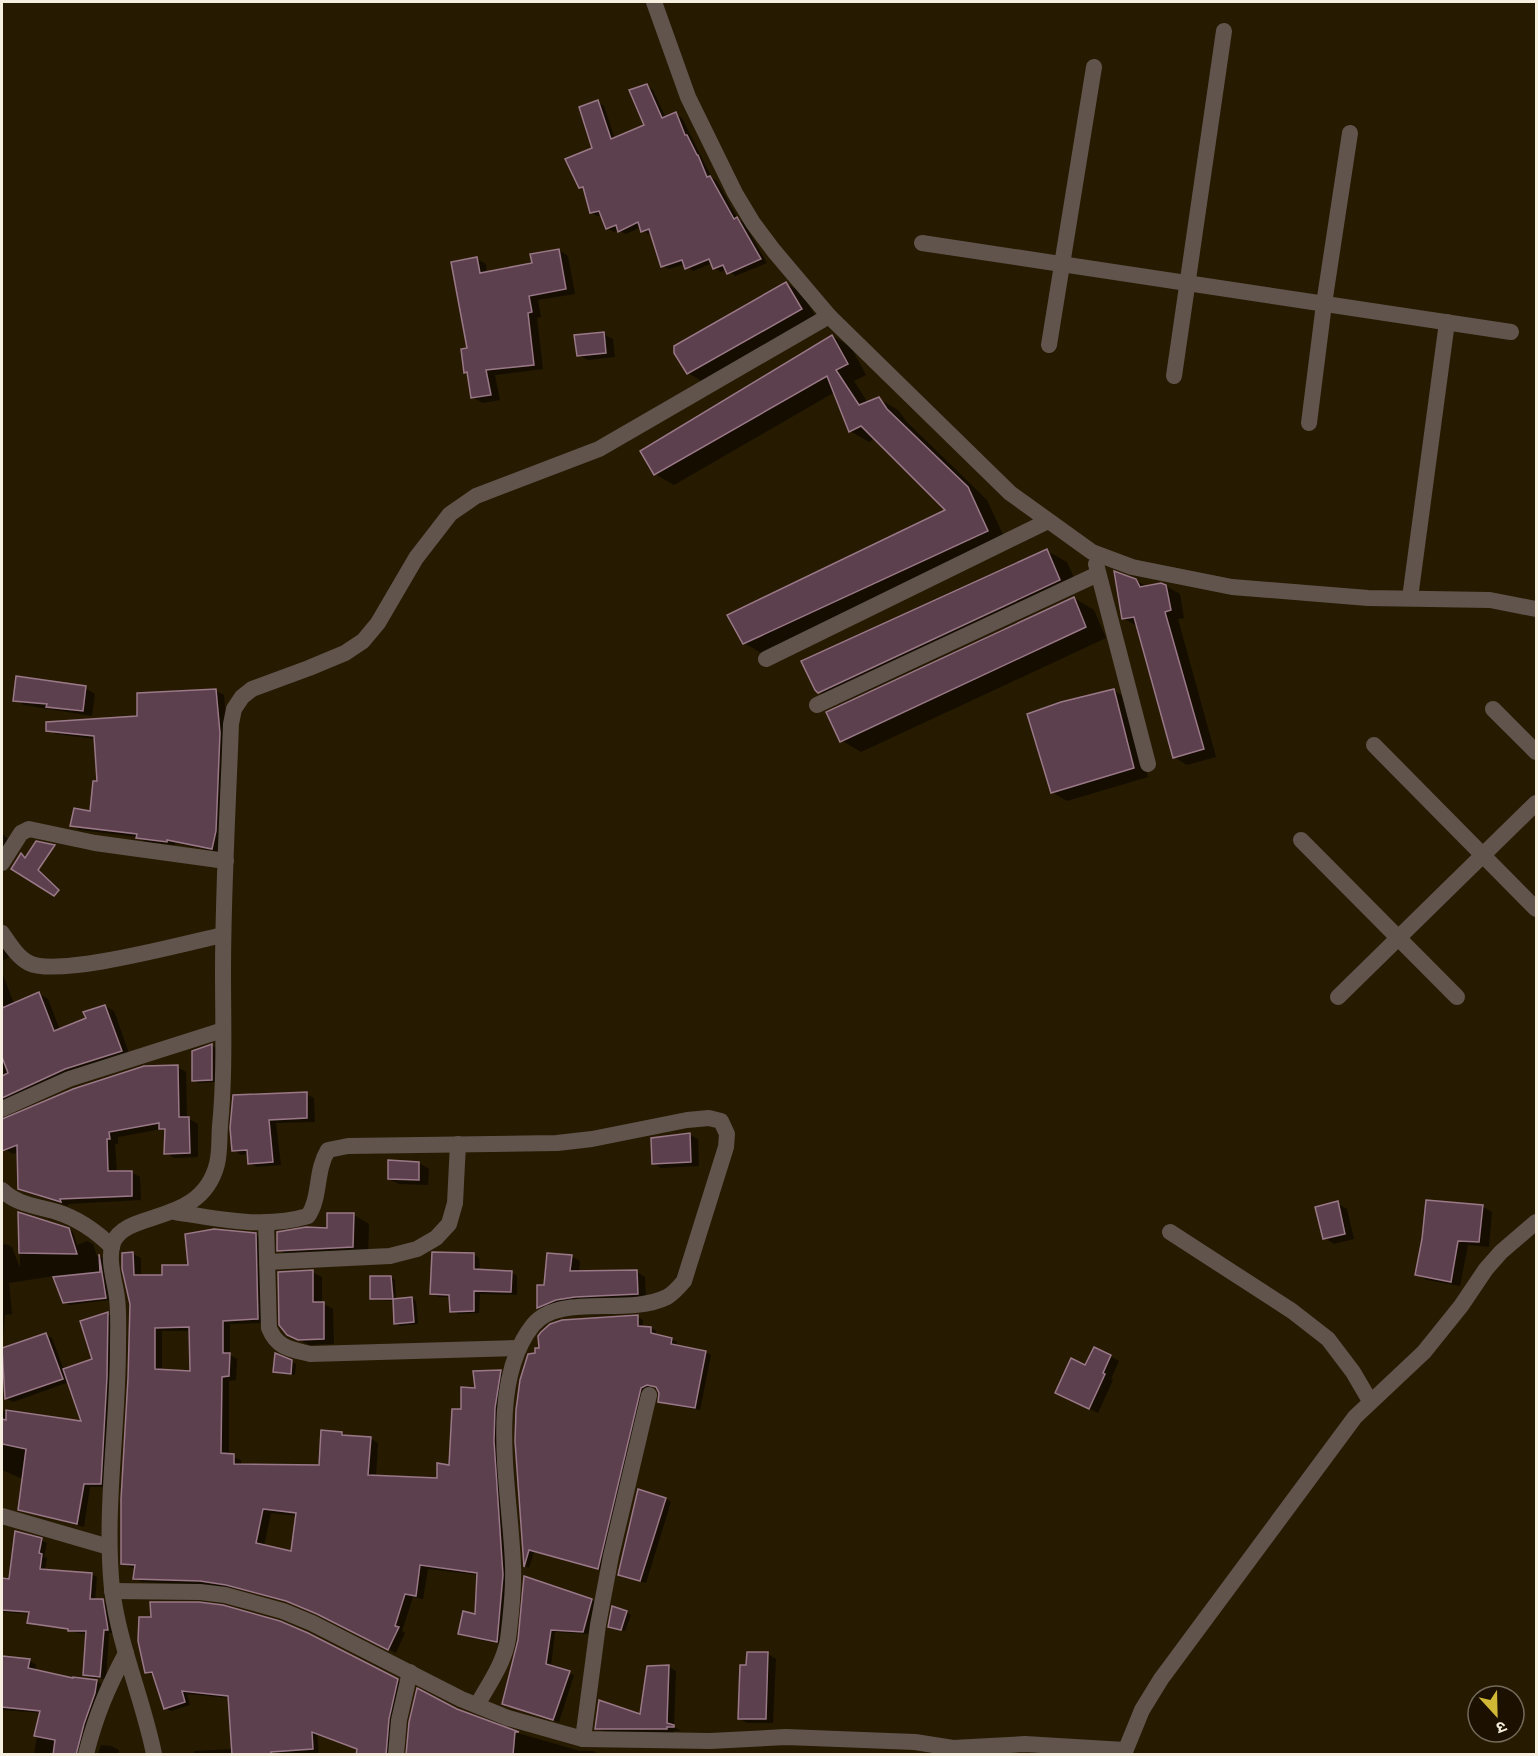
<svg xmlns="http://www.w3.org/2000/svg" width="1538" height="1756" font-family="Merriweather,'Noto Sans Devanagari',serif">
  <rect width="100%" height="100%" fill="#261a00"/>
  <!-- shadow -->
  <g fill="#0007" fill-rule="evenodd">
    <polygon points="647,86 653,90 666,118 676,114 682,118 712,178 717,181 738,219 744,223 767,263 735,276 727,269 721,272 715,268 713,263 693,271 685,264 669,269 662,266 652,233 649,234 643,231 641,227 626,234 618,230 614,232 607,228 602,215 597,216 591,212 585,189 580,187 594,149 598,102 604,106 615,139 646,126"/>
    <polygon points="559,250 568,256 575,294 538,300 541,317 537,318 543,369 495,375 500,400 482,403 473,397 468,374 465,372 477,259 486,264 487,273 533,265"/>
    <polygon points="786,283 801,292 816,317 703,382 688,373 676,353"/>
    <polygon points="603,334 613,339 615,357 588,360 578,355"/>
    <polygon points="833,336 851,347 866,375 854,381 868,403 879,399 898,410 906,421 987,500 1006,541 763,654 744,643 948,510 875,438 869,442 850,431 835,392 674,485 655,474 642,451"/>
    <polygon points="1047,551 1067,562 1080,591 839,704 819,692"/>
    <polygon points="1135,580 1148,587 1166,586 1180,594 1184,618 1178,619 1216,757 1187,765 1174,757 1137,626 1123,618"/>
    <polygon points="1074,598 1094,610 1106,638 861,752 841,740"/>
    <polygon points="85,688 95,694 92,716 24,705 15,700"/>
    <polygon points="216,691 224,695 228,738 220,852 175,843 175,845 146,842 137,837 80,830 72,826 92,813 99,783 95,739 56,734 48,730 138,718"/>
    <polygon points="1114,691 1129,699 1148,777 1067,801 1052,792"/>
    <polygon points="2,833 13,844 2,863"/>
    <polygon points="2,944 10,957 2,961"/>
    <polygon points="2,972 14,1004 39,994 48,999 60,1030 87,1019 105,1006 114,1011 130,1056 2,1111"/>
    <polygon points="212,1046 216,1048 216,1082 198,1083 194,1080 193,1052"/>
    <polygon points="177,1067 186,1072 187,1118 198,1124 198,1157 174,1158 166,1153 166,1131 162,1129 118,1137 118,1144 115,1144 117,1173 131,1172 140,1177 141,1200 68,1204 68,1206 28,1193 19,1188 19,1152 13,1154 4,1149 2,1142 2,1132 13,1125 2,1126 2,1123 11,1123"/>
    <polygon points="306,1094 314,1098 315,1122 276,1123 281,1165 257,1167 250,1163 249,1154 241,1155 234,1150 232,1128"/>
    <polygon points="690,1135 698,1139 699,1166 661,1168 653,1163"/>
    <polygon points="419,1163 429,1169 428,1185 399,1184 389,1179"/>
    <polygon points="1337,1203 1347,1209 1354,1239 1334,1244 1325,1238"/>
    <polygon points="1483,1207 1492,1212 1489,1247 1468,1245 1460,1286 1427,1280 1417,1274"/>
    <polygon points="354,1215 369,1224 368,1255 294,1259 279,1250 328,1229"/>
    <polygon points="68,1229 73,1232 77,1245 87,1241 93,1244 97,1256 105,1258 110,1300 69,1305 64,1302 54,1276 9,1283 12,1314 5,1315 2,1348 2,1245 6,1244 12,1247 20,1268 20,1239"/>
    <path d="M255,1234L263,1239L265,1323L230,1324V1355L237,1359L236,1380L229,1381V1455L241,1460V1465L320,1467L342,1433L348,1437L370,1438L378,1443L376,1477L439,1479L450,1466L462,1411L476,1389L500,1372L508,1376L510,1580L504,1645L467,1637L460,1633L477,1616L478,1575L428,1569L423,1599L413,1597L402,1631L405,1633L396,1653L326,1617L295,1604L235,1588L209,1585L142,1582L134,1578L136,1568L130,1567L122,1563L131,1304L123,1254H133L141,1258V1277H163L189,1267ZM162,1331H191V1373L162,1371ZM271,1513L298,1516L293,1552L264,1546Z"/>
    <polygon points="473,1254 479,1258 480,1271 511,1272 517,1276 517,1295 480,1294 479,1313 458,1314 452,1311 451,1297 438,1297 432,1293"/>
    <polygon points="571,1256 580,1261 579,1273 637,1272 645,1277 646,1298 547,1311 539,1307 545,1287"/>
    <polygon points="312,1272 322,1277 322,1303 333,1309 334,1344 309,1345 288,1334"/>
    <polygon points="390,1277 395,1280 396,1300 412,1298 416,1301 418,1324 400,1326 395,1324 394,1301 375,1300 371,1298"/>
    <polygon points="107,1314 114,1317 107,1487 90,1487 84,1527 58,1520 51,1516 59,1495 2,1470 2,1411 84,1423 69,1382 13,1402 6,1398 2,1350 46,1335 52,1338 64,1370 94,1360"/>
    <polygon points="638,1317 643,1320 643,1328 651,1328 656,1331 656,1336 672,1339 677,1342 676,1347 706,1352 711,1355 700,1410 665,1404 660,1401 660,1391 656,1387 651,1387 603,1571 534,1552 529,1568 525,1566 518,1474"/>
    <polygon points="1110,1356 1119,1361 1111,1379 1113,1380 1098,1413 1065,1397 1086,1367"/>
    <polygon points="292,1362 296,1364 295,1375 279,1374 275,1371"/>
    <polygon points="666,1499 671,1502 646,1583 626,1578 620,1574"/>
    <polygon points="41,1540 47,1543 44,1557 47,1558 45,1570 92,1574 97,1577 95,1601 103,1601 108,1604 113,1633 109,1633 106,1679 90,1678 84,1674 88,1634 76,1633 71,1630 34,1625 29,1622 30,1614 2,1612 2,1580 10,1581"/>
    <polygon points="592,1600 597,1603 588,1634 555,1632 551,1667 574,1675 559,1722 504,1704 520,1641"/>
    <polygon points="626,1612 631,1615 625,1631 610,1626"/>
    <polygon points="139,1640 397,1680 403,1683 392,1754 358,1754 359,1750 317,1734 319,1754 194,1754 194,1751 233,1749 230,1698 187,1694 190,1705 171,1711 165,1708 154,1676 147,1672"/>
    <polygon points="768,1654 776,1659 773,1723 747,1723 739,1718 747,1666"/>
    <polygon points="2,1658 29,1660 36,1665 35,1671 74,1680 75,1678 97,1681 104,1686 85,1754 34,1754 41,1713 2,1710"/>
    <polygon points="669,1667 676,1671 674,1727 681,1731 674,1731 674,1733 604,1732 597,1728 641,1716"/>
    <polygon points="456,1710 504,1729 580,1751 593,1751 598,1754 408,1754"/>
    <polygon points="101,1745 111,1746 119,1750 119,1754 98,1754"/>
  </g>
  <!-- building -->
  <g fill="#5d404e" stroke="#997887" stroke-width="1.5" fill-rule="evenodd">
    <polygon points="647,84 662,118 676,112 685,135 687,135 697,155 698,155 707,177 710,176 734,219 737,217 761,259 727,274 723,265 713,269 709,259 685,269 682,260 661,267 649,229 641,232 638,222 618,232 616,225 606,229 599,211 590,213 583,187 579,188 565,159 592,148 579,107 598,100 611,139 644,125 629,90"/>
    <polygon points="559,249 566,289 529,296 532,312 528,313 534,365 486,370 491,395 471,398 467,372 464,373 461,349 467,348 451,262 477,257 480,273 532,263 530,254"/>
    <polygon points="786,282 802,309 687,374 674,353 674,346"/>
    <polygon points="604,332 606,353 577,356 574,335"/>
    <polygon points="832,335 848,364 836,370 859,405 879,397 887,409 968,487 988,531 743,644 727,615 945,510 861,426 849,432 827,376 654,475 640,451"/>
    <polygon points="1047,549 1060,580 818,693 815,690 801,661"/>
    <polygon points="1114,571 1136,579 1140,587 1161,583 1166,585 1171,610 1165,612 1204,749 1173,758 1134,617 1122,619"/>
    <polygon points="1074,597 1086,627 840,742 826,712"/>
    <polygon points="16,676 86,686 83,711 46,707 47,704 13,701"/>
    <polygon points="216,689 220,733 216,831 212,849 167,840 167,842 136,838 137,834 70,826 74,808 90,811 93,781 97,781 94,736 46,731 46,722 137,716 137,693"/>
    <polygon points="1114,689 1134,768 1051,793 1027,714 1061,702"/>
    <polygon points="36,841 55,845 38,870 59,890 54,896 11,869 21,853 25,858"/>
    <polygon points="39,992 54,1031 86,1018 83,1012 105,1005 122,1051 65,1069 2,1098 2,1076 8,1073 2,1057 2,1008"/>
    <polygon points="212,1044 212,1080 192,1081 192,1051"/>
    <polygon points="178,1065 179,1117 189,1117 190,1153 164,1154 165,1129 159,1129 159,1123 109,1132 110,1139 107,1139 108,1171 132,1171 132,1196 60,1199 61,1202 18,1189 17,1145 2,1151 2,1119 73,1089 144,1066"/>
    <polygon points="307,1092 307,1118 269,1120 273,1162 248,1164 247,1150 232,1151 230,1128 233,1095"/>
    <polygon points="690,1133 691,1162 652,1164 651,1138"/>
    <polygon points="388,1160 419,1162 419,1180 388,1179"/>
    <polygon points="1426,1200 1483,1205 1479,1242 1458,1241 1451,1282 1415,1275 1422,1239"/>
    <polygon points="1338,1201 1345,1234 1323,1239 1315,1207"/>
    <polygon points="18,1212 69,1228 77,1254 19,1253"/>
    <polygon points="327,1213 354,1213 353,1247 277,1251 277,1232 306,1227 327,1228"/>
    <path d="M214,1229L256,1233L258,1319L223,1321V1353H230L229,1376L222,1377L221,1453L234,1454V1464L319,1465L321,1430L342,1432V1435L371,1437L368,1475L437,1478V1463L449,1465L452,1409H461V1387L475,1388L473,1371L501,1370L495,1408L494,1441L503,1575L497,1642L458,1634L463,1611L475,1614L477,1573L420,1565L416,1596L405,1594L395,1626L399,1627L388,1650L317,1614L286,1601L226,1585L200,1581L133,1579L135,1565L121,1564V1499L128,1378L130,1304L122,1269V1253L133,1252L134,1275H162V1265H188L185,1234ZM189,1327L190,1371L155,1369V1328ZM263,1509L296,1513L291,1551L256,1543Z"/>
    <polygon points="432,1252 474,1253 474,1269 512,1271 511,1292 474,1291 474,1311 450,1312 449,1295 430,1294"/>
    <polygon points="547,1253 572,1255 570,1271 637,1270 638,1294 575,1297 556,1300 537,1308 537,1285 544,1285"/>
    <polygon points="99,1254 106,1298 63,1303 53,1277 100,1272"/>
    <polygon points="313,1270 313,1302 324,1302 324,1339 298,1340 287,1335 279,1325 278,1272"/>
    <polygon points="370,1276 391,1276 393,1299 370,1299"/>
    <polygon points="412,1297 414,1322 394,1324 393,1299"/>
    <polygon points="108,1312 107,1377 101,1484 84,1484 77,1524 18,1510 26,1449 2,1444 2,1419 6,1420 6,1410 81,1421 63,1369 92,1359 80,1321"/>
    <polygon points="638,1315 638,1326 651,1327 651,1333 672,1338 671,1344 706,1351 695,1408 658,1402 659,1393 656,1387 647,1385 641,1388 598,1569 529,1550 524,1567 515,1441 516,1410 520,1380 528,1354 535,1353 535,1348 539,1348 538,1336 541,1332 550,1324 562,1320"/>
    <polygon points="46,1333 63,1379 5,1399 2,1348"/>
    <polygon points="1094,1347 1111,1355 1103,1373 1105,1374 1089,1409 1055,1393 1071,1358 1085,1365"/>
    <polygon points="275,1353 292,1360 291,1374 273,1372"/>
    <polygon points="638,1489 666,1498 640,1581 618,1575"/>
    <polygon points="15,1531 42,1538 39,1553 42,1554 40,1569 92,1573 90,1599 103,1599 107,1623 108,1630 104,1630 100,1677 83,1675 86,1631 68,1631 68,1629 27,1623 29,1612 2,1610 2,1578 9,1579"/>
    <polygon points="524,1576 592,1599 583,1632 551,1630 546,1664 570,1671 553,1720 502,1704 518,1640"/>
    <polygon points="150,1602 199,1602 223,1605 280,1621 308,1633 398,1679 389,1719 386,1755 356,1755 357,1749 312,1732 313,1749 271,1752 271,1755 232,1755 228,1696 182,1691 185,1702 164,1709 152,1672 145,1673 138,1641 139,1617 151,1617"/>
    <polygon points="612,1606 627,1611 621,1630 608,1627"/>
    <polygon points="747,1652 768,1652 766,1719 738,1719 740,1665 746,1665"/>
    <polygon points="2,1656 30,1659 28,1668 73,1678 73,1677 97,1680 95,1693 84,1724 76,1755 53,1755 55,1740 34,1736 40,1711 2,1707"/>
    <polygon points="669,1665 667,1723 674,1725 674,1727 667,1727 667,1729 595,1729 599,1700 640,1714 647,1666"/>
    <polygon points="417,1688 457,1709 519,1732 515,1732 513,1755 406,1755 409,1722"/>
  </g>
  <g fill="none" stroke-linecap="round" stroke-linejoin="round">
    <!-- minor -->
    <g stroke="#60544c" stroke-width="16">
      <polyline points="922,243 1511,332"/>
      <polyline points="1049,345 1094,67"/>
      <polyline points="1174,376 1224,31"/>
      <polyline points="1309,423 1324,304 1350,133"/>
      <polyline points="1096,564 1148,764"/>
      <polyline points="1410,598 1447,322"/>
      <polyline points="766,659 1048,521"/>
      <polyline points="817,705 1098,574"/>
      <polyline points="1493,709 1536,752"/>
      <polyline points="1374,745 1536,909"/>
      <polyline points="1301,840 1457,997"/>
      <polyline points="2,863 21,833 29,829 95,843 226,861"/>
      <path d="M2,933C9,943 17,957 29,963C58,978 186,943 223,935"/>
      <polyline points="1338,997 1536,803"/>
      <polyline points="2,1109 69,1079 223,1030"/>
      <path d="M2,1190C17,1205 38,1206 57,1212C79,1219 96,1231 112,1247"/>
      <path d="M175,1212C218,1219 264,1229 308,1216C321,1197 315,1171 328,1150L348,1146L557,1143L592,1139L687,1120L709,1118L721,1121L727,1134L726,1147L684,1281C679,1287 674,1293 667,1297C627,1317 560,1292 533,1325C485,1385 511,1495 513,1566C514,1590 511,1615 508,1639C504,1663 489,1684 477,1705"/>
      <path d="M266,1222L269,1328C277,1348 290,1349 310,1354L519,1348"/>
      <polyline points="1170,1232 1292,1311 1328,1339 1353,1372 1370,1401"/>
      <polyline points="267,1262 390,1256 417,1249 436,1238 449,1224 455,1203 458,1144"/>
      <polyline points="2,1516 109,1547"/>
      <polyline points="112,1591 200,1592 225,1595 283,1611 312,1623 461,1699 508,1718 583,1739 710,1741 786,1737 915,1742 953,1748 1025,1744 1125,1750"/>
      <polyline points="583,1739 598,1625 611,1556 649,1395"/>
      <path d="M86,1754C96,1715 107,1689 126,1653"/>
      <path d="M154,1754C143,1699 119,1646 112,1589C104,1509 118,1428 118,1347C118,1331 119,1314 117,1298C115,1281 107,1260 113,1243C126,1209 201,1227 217,1164C220,1152 219,1138 220,1126C225,1075 223,1023 223,972C223,889 228,807 231,724L234,709L242,697L252,689L309,668L345,653L363,641L378,623L416,558L450,514L476,496L599,449L829,316"/>
      <polyline points="396,1754 399,1720 410,1672"/>
      <polyline points="1124,1754 1142,1710 1161,1679 1355,1417 1424,1352 1461,1306 1486,1269 1501,1252 1536,1222"/>
    </g>
    <!-- tertiary -->
    <polyline stroke="#60544c" stroke-width="16" points="654,2 688,97 735,193 753,223 774,251 829,316 1010,493 1092,552 1132,567 1232,587 1368,598 1490,600 1536,609"/>
  </g>
  <!-- border -->
  <rect width="1538" height="1756" fill="none" stroke="#f6eede" stroke-width="6"/>
  <!-- north arrow -->
  <g transform="translate(1496 1714) rotate(158)"><circle r="28" fill="#1c1100" stroke="#736959" stroke-width="1.5"/>
  <path d="M0-4.5L10 22L0 15L-10 22Z" fill="#d1b736"/>
  <text y="-9" font-size="16" font-weight="bold" text-anchor="middle" fill="#f6eede">उ</text>
  </g>
</svg>
